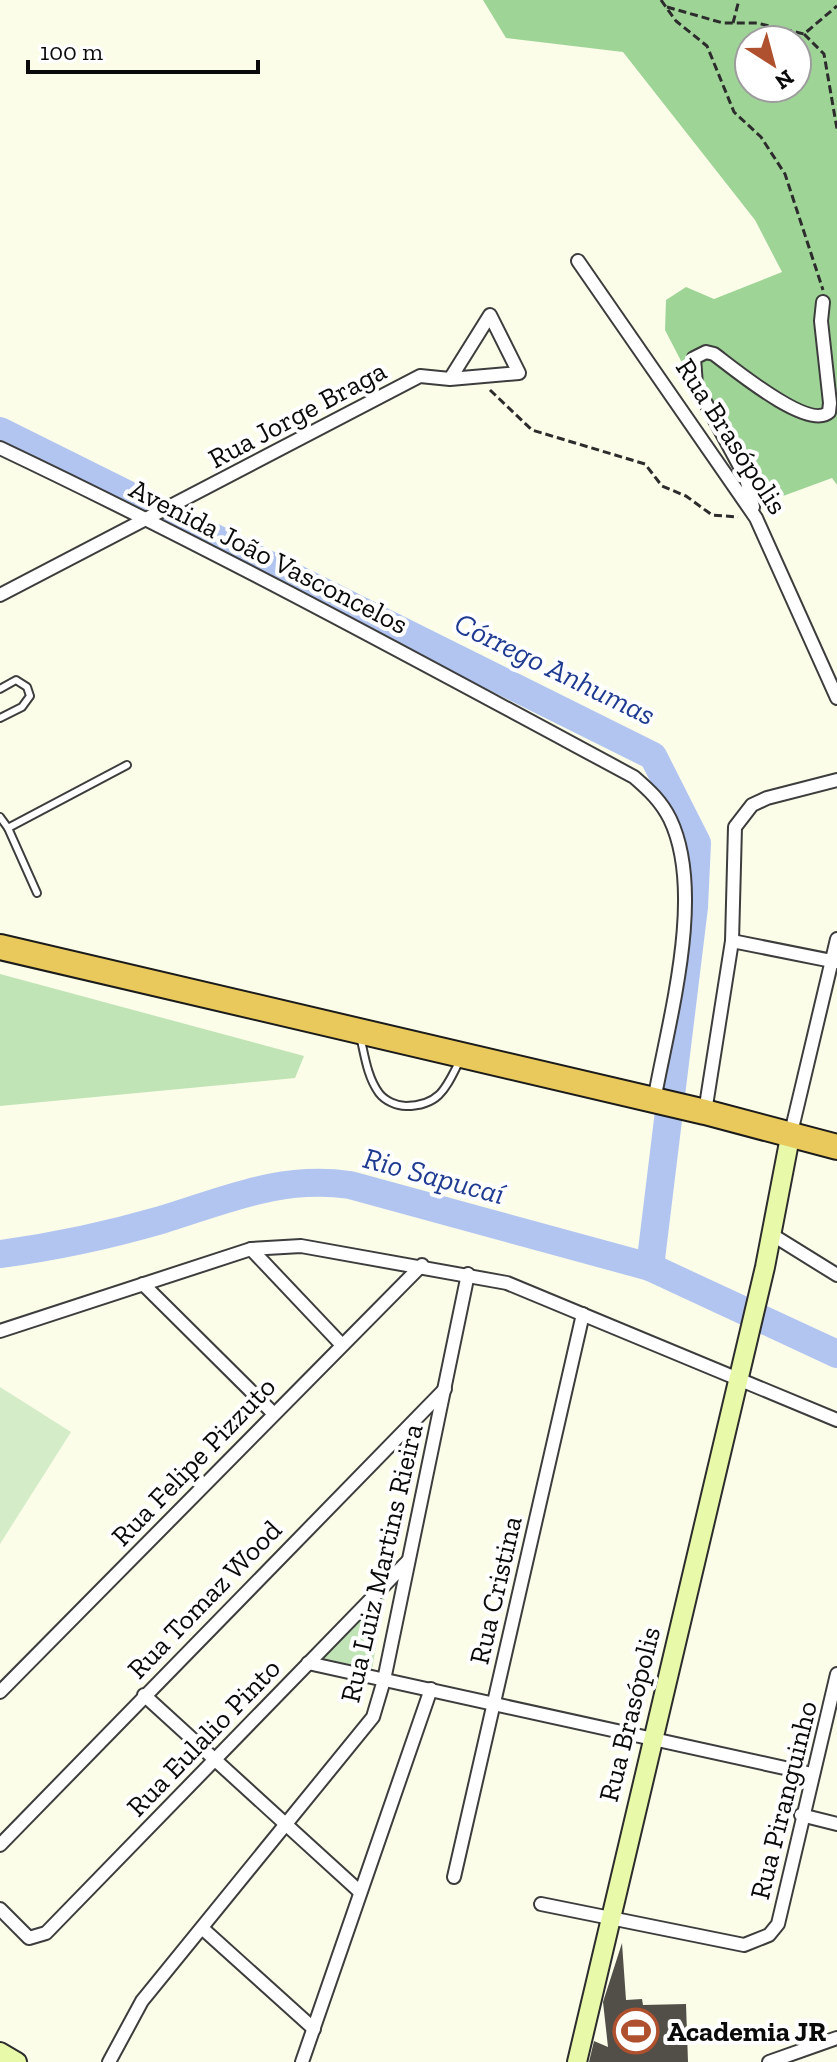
<svg xmlns="http://www.w3.org/2000/svg" width="837" height="2062" font-family="'Zilla Slab',serif">
  <rect width="100%" height="100%" fill="#fbfde9"/>
  <!-- green -->
  <g fill="#c0e4b6">
    <polygon points="0,974 304,1056 295,1078 0,1106"/>
    <polygon points="386,1590 372,1669 320,1658"/>
  </g>
  <!-- forest -->
  <path fill="#9fd497" fill-rule="evenodd" d="M483,0H837V485L832,478L756,506L665,330L666,300L686,287L714,299L782,272L755,220L623,52L506,38ZM749,40H797V88H749Z"/>
  <!-- pitch -->
  <polygon fill="#d4ecc7" points="0,1387 71,1432 0,1544"/>
  <g fill="none" stroke-linecap="round" stroke-linejoin="round">
    <!-- river -->
    <g stroke="#b2c5f1" stroke-width="28">
      <polyline points="0,431 653,756 697,843 694,907 650,1267"/>
      <path d="M0,1254C54,1247 109,1235 161,1220C227,1200 280,1175 350,1185L650,1267L837,1354"/>
    </g>
  </g>
  <!-- building -->
  <polygon fill="#524f48" points="622,1943 626,2000 642,1999 643,2005 686,2004 688,2062 589,2062 594,2041 608,2047 603,2002"/>
  <g fill="none" stroke-linecap="round" stroke-linejoin="round">
    <!-- lane casing -->
    <g stroke="#3d3d3d" stroke-width="10">
      <g id="lane">
        <polyline points="0,689 16,680 27,687 30,696 22,707 0,718"/>
        <polyline points="0,817 8,828 127,765"/>
        <polyline points="8,828 37,893"/>
        <path d="M361,1040C365,1058 368,1078 379,1093C385,1101 397,1106 406,1106C439,1106 446,1088 459,1062"/>
      </g>
    </g>
    <!-- street casing -->
    <g stroke="#3d3d3d" stroke-width="16">
      <g id="street">
        <polyline points="578,261 756,518 837,698"/>
        <path d="M0,448C215,550 424,664 634,777C649,790 661,801 670,819C706,894 668,1022 654,1101"/>
        <path d="M753,507L746,478L696,385L694,358L706,352L714,354C734,369 809,431 829,412L830,403L821,321L823,302"/>
        <polyline points="0,595 420,376 450,379 519,373 490,315 450,379"/>
        <polyline points="732,941 837,962"/>
        <polyline points="705,1112 732,941 735,827 752,805 767,798 837,780"/>
        <polyline points="790,1137 837,939"/>
        <polyline points="771,1234 837,1275"/>
        <polyline points="251,1249 341,1344"/>
        <polyline points="143,1284 273,1413"/>
        <polyline points="0,1331 251,1249 301,1246 507,1283 837,1420"/>
        <polyline points="308,1663 812,1774"/>
        <polyline points="0,1692 422,1265"/>
        <polyline points="144,1695 359,1891"/>
        <polyline points="801,1815 837,1824"/>
        <polyline points="0,1845 445,1389"/>
        <polyline points="454,1877 583,1314"/>
        <polyline points="541,1904 744,1945 769,1935 778,1924 837,1674"/>
        <polyline points="0,1909 29,1938 46,1933 407,1562"/>
        <polyline points="202,1928 314,2029"/>
        <polyline points="109,2062 142,2001 373,1717 384,1680 468,1274"/>
        <polyline points="302,2062 431,1689"/>
        <polyline points="769,2062 837,2038"/>
      </g>
    </g>
    <!-- secondary casing -->
    <g stroke="#2c2c2c" stroke-width="22">
      <g id="secondary">
        <polyline points="0,2052 17,2062"/>
        <polyline points="577,2062 765,1267 790,1137"/>
      </g>
    </g>
    <!-- highway casing -->
    <g stroke="#1b1b1b" stroke-width="28">
      <polyline id="highway" points="0,947 705,1112 837,1147"/>
    </g>
    <!-- path -->
    <g stroke="#2c2c2c" stroke-width="3" stroke-dasharray="8 4" stroke-linecap="butt">
      <polyline points="661,0 676,21 707,46 734,112 761,137 785,174 823,290"/>
      <polyline points="667,7 723,23 757,23 804,34 837,6"/>
      <polyline points="733,23 739,0"/>
      <polyline points="804,34 824,54 837,129"/>
      <polyline points="490,390 532,430 645,464 662,486 686,496 712,515 738,517"/>
    </g>
    <!-- lane -->
    <use href="#lane" stroke="#fff" stroke-width="6"/>
    <!-- street -->
    <use href="#street" stroke="#fff" stroke-width="12"/>
    <!-- secondary -->
    <use href="#secondary" stroke="#e8f9a9" stroke-width="18"/>
    <!-- highway -->
    <use href="#highway" stroke="#e9c95c" stroke-width="24"/>
  </g>
  <!-- icons -->
  <defs>
    <g id="stadium-ring" transform="scale(2.3)"><circle r="9.5" fill="#fff" stroke="#af512e" stroke-width="1.5"/><path d="M0-5a6.5 5 0 1 0 0 10a6.5 5 0 1 0 0-10ZM-3.5-1.8h7v3.6h-7Z" fill="#af512e"/></g>
  </defs>
  <g fill-rule="evenodd">
    <use href="#stadium-ring" x="636" y="2031"/>
  </g>
  <g text-anchor="middle" stroke-width="8" stroke-linejoin="round" paint-order="stroke">
    <!-- street labels -->
    <g font-size="28" fill="#0a0a0a" stroke="#fff">
      <text transform="translate(297 414) rotate(-28)" y="10">Rua Jorge Braga</text>
      <text transform="translate(732 436) rotate(57)" y="10">Rua Brasópolis</text>
      <text transform="translate(269 556) rotate(27)" y="10">Avenida João Vasconcelos</text>
      <text transform="translate(193 1461) rotate(-46)" y="10">Rua Felipe Pizzuto</text>
      <text transform="translate(381 1563) rotate(-77)" y="10">Rua Luiz Martins Rieira</text>
      <text transform="translate(495 1590) rotate(-77)" y="10">Rua Cristina</text>
      <text transform="translate(204 1599) rotate(-46)" y="10">Rua Tomaz Wood</text>
      <text transform="translate(629 1714) rotate(-76)" y="10">Rua Brasópolis</text>
      <text transform="translate(203 1737) rotate(-46)" y="10">Rua Eulalio Pinto</text>
      <text transform="translate(783 1800) rotate(-76)" y="10">Rua Piranguinho</text>
    </g>
    <!-- poi labels -->
    <g font-size="28" font-weight="bold" fill="#0a0a0a" stroke="#fff" text-anchor="start">
      <text x="667" y="2041">Academia JR</text>
    </g>
    <!-- water labels -->
    <g font-size="30" font-style="italic" fill="#1f3b91" stroke="#fff">
      <text transform="translate(555 669) rotate(26)" y="10">Córrego Anhumas</text>
      <text transform="translate(434 1176) rotate(15)" y="10">Rio Sapucaí</text>
    </g>
  </g>
  <!-- north arrow -->
  <g transform="translate(773 64) rotate(144)"><circle r="38" fill="#ffffff" stroke="#9d9d9d" stroke-width="2"/>
  <path d="M0-6L14 30L0 20L-14 30Z" fill="#af512e"/>
  <text y="-12" font-size="22" font-weight="bold" text-anchor="middle" fill="#0a0a0a">N</text>
  </g>
  <!-- scale -->
  <path d="M28 60v12h230v-12" fill="none" stroke="#0a0a0a" stroke-width="4"/>
  <text x="40" y="60" font-size="24" fill="#0a0a0a" stroke="#ffffff" stroke-width="6" paint-order="stroke">100 m</text>
</svg>
